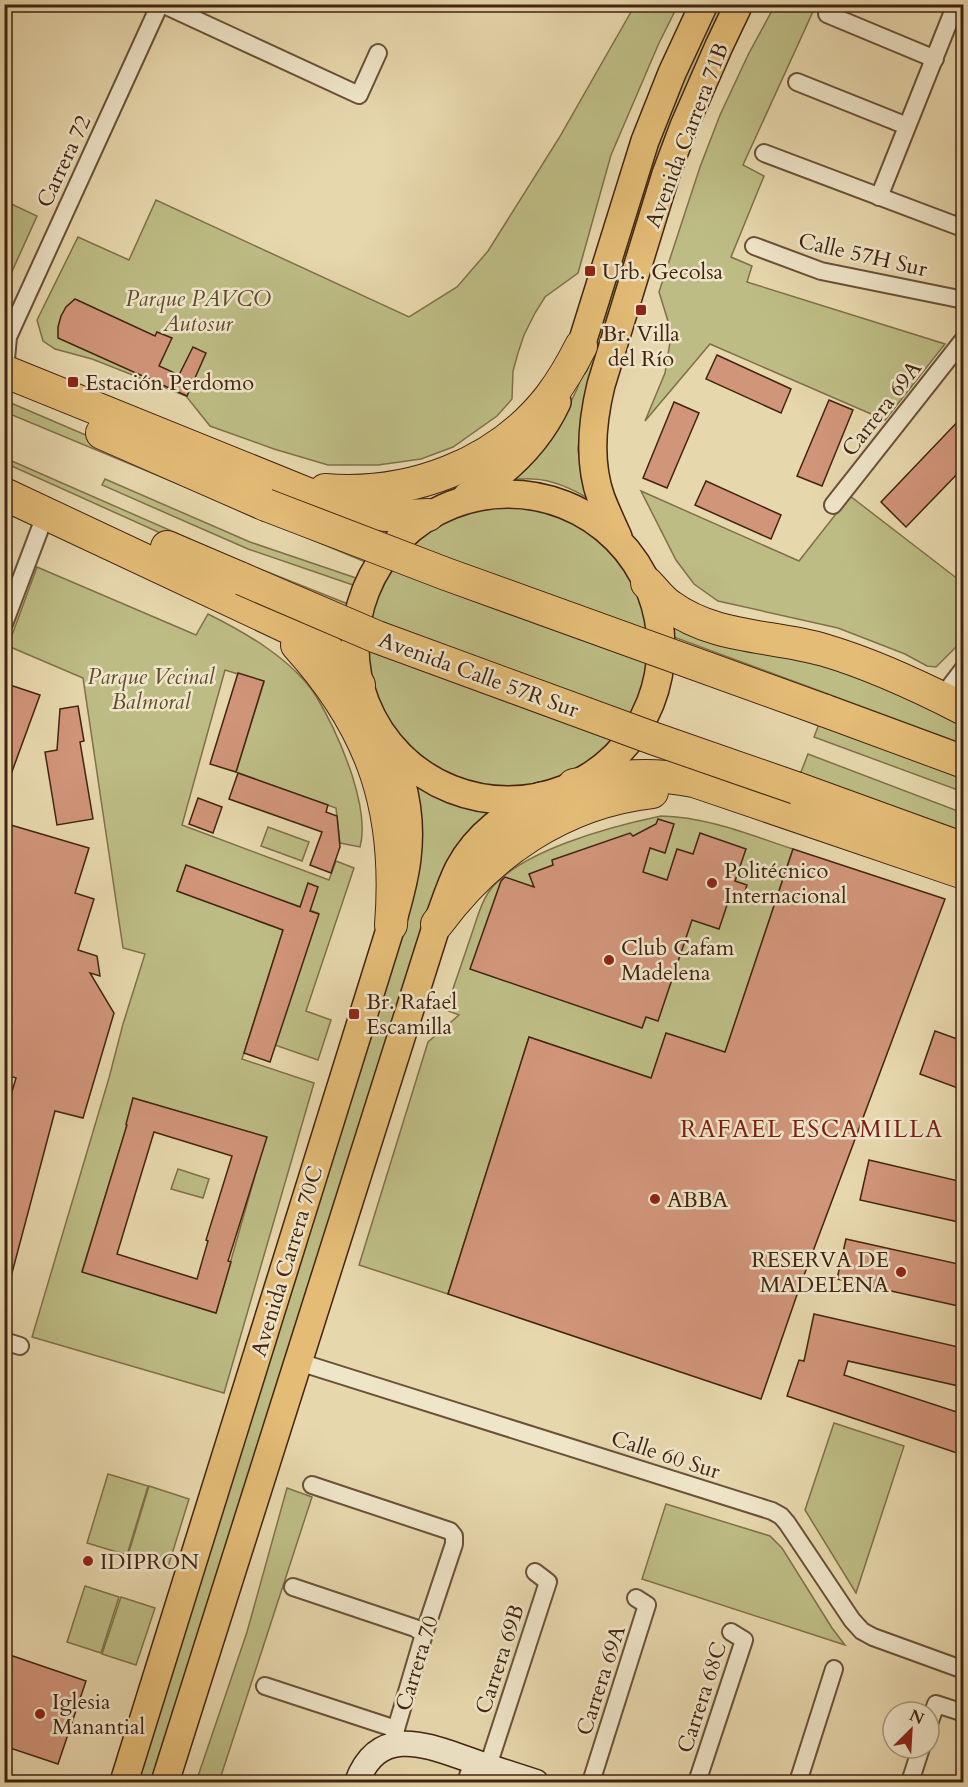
<svg xmlns="http://www.w3.org/2000/svg" width="968" height="1787" font-family="Cardo,serif">
  <rect width="100%" height="100%" fill="#e7d7ac"/>
  <filter id="stains"><feTurbulence type="fractalNoise" baseFrequency=".00333" numOctaves="4"/><feColorMatrix values="0 0 0 0 .2 0 0 0 0 .09 0 0 0 0 .02 0 0 0 .5 -.17"/></filter>
  <radialGradient id="worn" r=".72"><stop offset=".6" stop-color="#630" stop-opacity="0"/><stop offset="1" stop-color="#630" stop-opacity=".3"/></radialGradient>
  <!-- green -->
  <g fill="#bdbc84" stroke="#80704a" stroke-width="1.5" fill-rule="evenodd">
    <polygon points="635,5 678,5 659,43 611,155 578,273 545,297 535,313 524,335 518,353 513,371 512,399 497,416 453,447 421,459 378,465 328,465 274,449 210,426 186,396 92,359 55,349 43,341 37,320 78,237 129,260 156,200 409,317 457,287 488,251 559,138"/>
    <path d="M715,5H728L582,416L578,450L582,475L592,501C575,490 554,480 533,479C525,478 517,479 509,480L566,412L577,389L602,316L651,151Z"/>
    <polygon points="775,5 816,5 743,165 764,176 731,257 752,266 747,282 945,344 885,420 710,344 645,421 665,373 670,342 668,321 659,292 700,167 720,115 748,55"/>
    <polygon points="5,201 37,216 5,287"/>
    <polygon points="4,400 256,508 374,556 368,563 5,412"/>
    <polygon points="5,458 240,561 348,604 346,611 238,568 5,463"/>
    <polygon points="105,479 250,542 356,578 353,585 248,549 102,485"/>
    <polygon points="641,491 799,561 850,496 963,583 963,640 936,667 927,666 905,654 838,628 718,601 694,584 676,560"/>
    <circle cx="510" cy="646" r="142"/>
    <path d="M37,567L196,635L208,614C246,633 292,659 316,696C331,721 343,748 352,775C359,797 366,825 360,847L340,843L336,808L236,772L264,682L225,670L182,825L329,880L336,861L354,868L306,1011L331,1020L318,1060L275,1045L318,913L186,866L177,891L283,930L242,1059L314,1083L224,1393L32,1337L109,1078L123,1024L145,954L123,948L83,678L8,646ZM133,1098L266,1137L216,1313L82,1271L125,1132Z"/>
    <polygon points="665,610 811,655 963,722 963,744 671,636"/>
    <polygon points="821,719 963,770 963,792 814,737"/>
    <polygon points="808,754 963,813 963,838 799,777"/>
    <polygon points="412,782 450,803 490,811 470,833 157,1782 134,1782 240,1447 296,1278 341,1126"/>
    <path d="M661,816C707,817 750,835 793,849L710,1098L529,1037L448,1294L359,1265L428,1042L459,1015L446,1010C454,985 463,960 471,936C476,922 480,905 488,893C516,851 613,826 661,816Z"/>
    <polygon points="268,827 309,842 302,861 261,846"/>
    <polygon points="178,1169 209,1179 203,1198 171,1189"/>
    <polygon points="834,1423 904,1446 856,1593 805,1510"/>
    <polygon points="108,1474 148,1486 127,1555 87,1543"/>
    <polygon points="149,1486 189,1499 168,1567 128,1555"/>
    <polygon points="287,1488 312,1497 219,1782 196,1782 247,1632"/>
    <polygon points="666,1504 770,1536 782,1548 832,1628 845,1645 642,1579"/>
    <polygon points="85,1586 119,1597 101,1653 67,1642"/>
    <polygon points="121,1597 155,1608 136,1665 102,1654"/>
  </g>
  <!-- building -->
  <g fill="#d1957a" stroke="#422411" stroke-width="1.5" fill-rule="evenodd">
    <polygon points="75,299 155,336 157,332 172,338 159,366 179,375 193,347 206,353 187,396 58,338 58,327 61,316 66,307"/>
    <polygon points="717,355 791,389 781,413 706,379"/>
    <polygon points="829,400 853,410 822,486 797,476"/>
    <polygon points="674,402 699,413 667,488 643,478"/>
    <polygon points="963,416 963,468 906,527 881,502"/>
    <polygon points="706,481 781,515 771,539 695,505"/>
    <polygon points="238,673 264,681 236,772 210,764"/>
    <polygon points="4,683 40,695 6,788 4,787"/>
    <polygon points="78,706 84,741 80,742 93,819 57,825 45,752 57,750 60,709"/>
    <polygon points="238,773 328,805 326,812 337,816 340,847 331,873 310,865 322,832 229,799"/>
    <polygon points="198,798 222,807 213,833 189,824"/>
    <polygon points="658,819 674,824 665,853 650,848 643,872 667,880 677,849 693,854 700,833 746,849 735,881 747,885 743,897 731,893 719,929 692,920 658,1021 646,1017 642,1028 470,969 501,881 505,877 534,887 529,874 553,865 552,860 630,833 633,836 656,824"/>
    <polygon points="4,823 89,848 75,893 94,899 78,950 97,956 100,976 90,973 114,1013 83,1118 55,1111 8,1288 4,1287 4,1119 16,1078 4,1074"/>
    <polygon points="793,849 945,899 800,1286 761,1399 448,1294 529,1037 651,1078 666,1033 725,1052"/>
    <polygon points="186,865 300,907 308,883 318,887 310,911 319,914 270,1062 244,1053 283,930 177,891"/>
    <polygon points="935,1031 963,1041 963,1090 920,1074"/>
    <path d="M133,1098L267,1137L228,1261L231,1262L216,1313L82,1272L127,1125L126,1124ZM154,1132L232,1156L206,1240L208,1241L197,1279L117,1254Z"/>
    <polygon points="869,1160 963,1182 963,1223 860,1200"/>
    <polygon points="846,1239 963,1265 963,1307 837,1279"/>
    <polygon points="814,1314 963,1348 963,1387 848,1361 844,1375 963,1414 963,1455 787,1396 799,1360 804,1361"/>
    <polygon points="4,1653 86,1681 58,1764 4,1746"/>
  </g>
  <g fill="none" stroke-linecap="round" stroke-linejoin="round">
    <!-- street casing -->
    <g stroke="#6b5138" stroke-width="20">
      <g id="street">
        <polyline points="162,4 359,95 378,53"/>
        <polyline points="827,14 935,59"/>
        <polyline points="797,82 907,126"/>
        <polyline points="764,153 960,227 964,218"/>
        <polyline points="879,197 956,4"/>
        <polyline points="754,246 821,271 964,300"/>
        <polyline points="8,372 6,359 8,337 160,4"/>
        <polyline points="833,505 964,339"/>
        <polyline points="4,624 46,513"/>
        <polyline points="941,698 964,668"/>
        <polyline points="4,1341 20,1346"/>
        <polyline points="299,1362 772,1511 781,1516 787,1523 852,1620 862,1631 873,1637 964,1670"/>
        <polyline points="312,1485 450,1531 454,1536 454,1544 424,1634 391,1746"/>
        <polyline points="293,1587 415,1628 424,1634"/>
        <polyline points="265,1686 396,1729"/>
        <polyline points="929,1724 936,1704 964,1713"/>
        <polyline points="488,1766 548,1582 535,1572"/>
        <polyline points="466,1782 473,1761"/>
        <polyline points="591,1782 647,1605 636,1598"/>
        <polyline points="697,1782 744,1640 731,1632"/>
        <polyline points="798,1782 834,1669"/>
        <polyline points="910,1782 921,1748"/>
      </g>
    </g>
    <!-- secondary casing -->
    <g stroke="#422411" stroke-width="27">
      <path id="secondary" d="M357,1782C379,1724 426,1745 470,1760C492,1768 514,1775 536,1782"/>
    </g>
    <!-- primary casing -->
    <g stroke="#422411" stroke-width="30">
      <g id="primary">
        <polyline points="574,364 581,346 645,141 672,73 704,4"/>
        <circle cx="508" cy="647" r="153"/>
        <path d="M467,496C505,474 538,443 557,402"/>
        <path d="M618,537C612,524 606,511 601,498C588,462 592,422 601,385L666,174L684,126L719,46L739,4"/>
        <path d="M124,1782L388,936C405,882 417,837 401,781C397,766 390,751 384,737"/>
        <path d="M165,1782L437,924C444,906 450,886 459,868C477,834 508,813 541,796"/>
      </g>
    </g>
    <!-- highway casing -->
    <g stroke="#422411" stroke-width="34">
      <g id="highway">
        <path d="M4,371L340,507C372,515 396,517 428,515"/>
        <polyline points="102,433 266,505"/>
        <path d="M325,490C409,497 497,465 550,397C562,381 572,364 581,346"/>
        <path d="M4,494L315,640C333,653 346,667 359,685"/>
        <polyline points="167,547 242,579"/>
        <path d="M647,583C654,590 661,600 670,606C715,639 772,635 824,650C872,664 919,686 964,709"/>
        <path d="M297,645C374,730 400,811 391,925"/>
        <polyline points="823,710 964,762"/>
        <path d="M574,785C619,776 649,772 694,781L964,873"/>
        <polyline points="796,788 964,849"/>
        <path d="M437,924C489,853 563,802 652,792"/>
      </g>
    </g>
    <!-- street -->
    <use href="#street" stroke="#efe5c9" stroke-width="16"/>
    <!-- secondary -->
    <use href="#secondary" stroke="#efe5c9" stroke-width="24"/>
    <!-- primary -->
    <use href="#primary" stroke="#e4bc76" stroke-width="27"/>
    <!-- highway -->
    <use href="#highway" stroke="#e4bc76" stroke-width="32"/>
    <!-- highway-bridge casing -->
    <g stroke="#422411" stroke-width="34" stroke-linecap="butt">
      <g id="highway-bridge">
        <polyline points="266,505 446,574 823,710"/>
        <polyline points="242,579 377,637 655,739 796,788"/>
      </g>
    </g>
    <!-- highway-bridge -->
    <use href="#highway-bridge" stroke="#e4bc76" stroke-width="32"/>
  </g>
  <!-- markers -->
  <g fill="#8f2418" stroke="#efe5c9" stroke-width="2">
    <rect x="584" y="265" width="12" height="12" rx="3"/>
    <rect x="635" y="304" width="12" height="12" rx="3"/>
    <rect x="67" y="376" width="12" height="12" rx="3"/>
    <circle cx="712" cy="883" r="6"/>
    <circle cx="609" cy="960" r="6"/>
    <rect x="348" y="1008" width="12" height="12" rx="3"/>
    <circle cx="655" cy="1199" r="6"/>
    <circle cx="901" cy="1272" r="6"/>
    <circle cx="88" cy="1561" r="6"/>
    <circle cx="40" cy="1714" r="6"/>
  </g>
  <g text-anchor="middle" stroke-width="5" stroke-linejoin="round" paint-order="stroke">
    <!-- street labels -->
    <g font-size="22" fill="#422411" stroke="#efe5c9">
      <text transform="translate(686 135) rotate(-69)" y="8">Avenida Carrera 71B</text>
      <text transform="translate(63 161) rotate(-65)" y="8">Carrera 72</text>
      <text transform="translate(863 254) rotate(13)" y="8">Calle 57H Sur</text>
      <text transform="translate(881 408) rotate(-52)" y="8">Carrera 69A</text>
      <text transform="translate(479 674) rotate(20)" y="8">Avenida Calle 57R Sur</text>
      <text transform="translate(286 1261) rotate(-73)" y="8">Avenida Carrera 70C</text>
      <text transform="translate(666 1454) rotate(18)" y="8">Calle 60 Sur</text>
      <text transform="translate(499 1659) rotate(-72)" y="8">Carrera 69B</text>
      <text transform="translate(416 1663) rotate(-73)" y="8">Carrera 70</text>
      <text transform="translate(600 1680) rotate(-72)" y="8">Carrera 69A</text>
      <text transform="translate(701 1697) rotate(-72)" y="8">Carrera 68C</text>
    </g>
    <!-- poi labels -->
    <g font-size="22" fill="#422411" stroke="#efe5c9" text-anchor="start">
      <text x="602" y="279">Urb. Gecolsa</text>
      <text x="641" y="341" text-anchor="middle">Br. Villa<tspan x="641" dy="25">del Río</tspan></text>
      <text x="85" y="390">Estación Perdomo</text>
      <text x="724" y="878">Politécnico<tspan x="724" dy="25">Internacional</tspan></text>
      <text x="621" y="955">Club Cafam<tspan x="621" dy="25">Madelena</tspan></text>
      <text x="366" y="1009">Br. Rafael<tspan x="366" dy="25">Escamilla</tspan></text>
      <text x="667" y="1207">ABBA</text>
      <text x="889" y="1267" text-anchor="end">RESERVA DE<tspan x="889" dy="25">MADELENA</tspan></text>
      <text x="100" y="1569">IDIPRON</text>
      <text x="52" y="1709">Iglesia<tspan x="52" dy="25">Manantial</tspan></text>
    </g>
    <!-- park labels -->
    <g font-size="22" font-style="italic" fill="#614a2e" stroke="#efe5c9">
      <text x="198" y="306">Parque PAVCO<tspan x="198" dy="25">Autosur</tspan></text>
      <text x="151" y="684">Parque Vecinal<tspan x="151" dy="25">Balmoral</tspan></text>
    </g>
    <!-- neighbourhood labels -->
    <g font-size="24" letter-spacing="1.5" fill="#7a1f14" stroke="#efe5c9">
      <text x="812" y="1137">RAFAEL ESCAMILLA</text>
    </g>
  </g>
  <!-- margin -->
  <rect width="968" height="1787" fill="none" stroke="#e7d7ac" stroke-width="24"/>
  <rect x="6" y="6" width="956" height="1775" fill="none" stroke="#422411" stroke-width="3"/>
  <rect x="12" y="12" width="944" height="1763" fill="none" stroke="#422411" stroke-width="1.5"/>
  <!-- north arrow -->
  <g transform="translate(911 1730) rotate(24)"><circle r="28" fill="#efe5c9" stroke="#aa987f" stroke-width="1.5"/>
  <path d="M0-4.5L10 22L0 15L-10 22Z" fill="#8f2418"/>
  <text y="-9" font-size="16" font-weight="bold" text-anchor="middle" fill="#422411">N</text>
  </g>
  <rect width="100%" height="100%" filter="url(#stains)"/>
  <rect width="100%" height="100%" fill="url(#worn)"/>
</svg>
